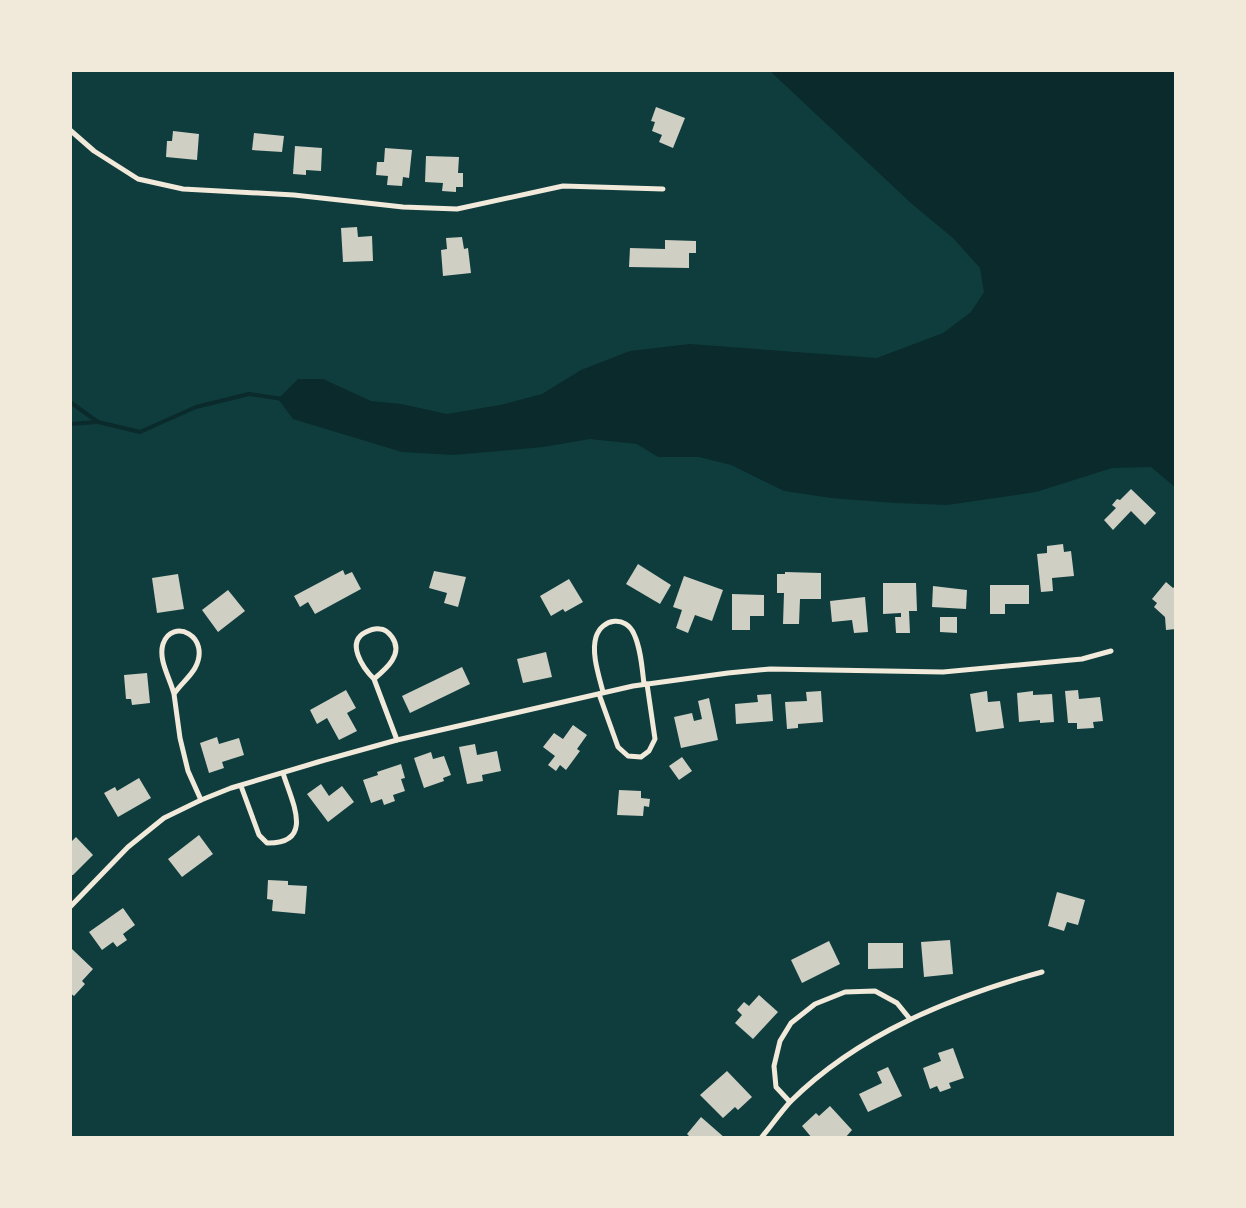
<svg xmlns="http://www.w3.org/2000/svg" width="1246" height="1208" font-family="Roboto,sans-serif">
  <rect width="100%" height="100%" fill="#0f3d3e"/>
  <!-- water -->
  <polygon fill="#0a2a2b" points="770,71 1175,71 1175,487 1151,467 1112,468 1036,492 947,505 895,503 831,498 784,491 731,465 699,457 658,457 637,444 590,439 543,447 499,451 453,455 402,452 293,419 278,399 298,379 323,379 371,401 401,404 447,414 500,405 542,394 581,370 630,351 690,344 877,358 943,333 971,312 984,292 980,268 954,239 912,204"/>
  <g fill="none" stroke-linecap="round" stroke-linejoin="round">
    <!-- stream -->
    <g stroke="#0a2a2b" stroke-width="4">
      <polyline points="70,402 98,422 140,432 196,407 249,394 283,399"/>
      <polyline points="70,424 97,422"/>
    </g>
  </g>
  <!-- building -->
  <g fill="#cfcfc3">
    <polygon points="656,107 685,118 673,148 659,142 662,135 652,131 655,122 651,121"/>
    <polygon points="173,131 199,134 197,160 166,157 167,141 172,141"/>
    <polygon points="254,133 284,136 282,152 252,150"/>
    <polygon points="295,146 322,148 321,171 306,170 306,175 293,174"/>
    <polygon points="385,148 412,150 409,178 403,177 402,186 387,185 388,176 376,175 377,162 384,162"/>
    <polygon points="426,156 459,157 458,173 463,173 463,187 456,187 456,192 442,191 443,183 425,182"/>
    <polygon points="357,227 358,237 372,236 373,261 343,262 341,228"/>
    <polygon points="462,237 464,249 468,248 471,273 443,276 441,250 447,249 446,238"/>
    <polygon points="665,240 696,241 696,253 689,253 689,268 629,267 630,248 665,249"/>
    <polygon points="1131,489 1156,513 1145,525 1131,511 1113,530 1104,520 1116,508 1112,505 1117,499 1120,500"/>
    <polygon points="1063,544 1064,552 1071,551 1074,576 1052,578 1053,591 1041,592 1037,554 1047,553 1047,546"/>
    <polygon points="638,564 671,585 660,604 626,584"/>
    <polygon points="343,570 345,575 352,572 361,589 315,614 308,602 300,607 294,596"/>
    <polygon points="434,571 466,577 458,607 444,603 447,593 429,588"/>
    <polygon points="785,572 821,573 821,599 800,599 799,624 783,624 784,593 777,593 777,574 785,574"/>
    <polygon points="178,574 184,609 157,613 152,578"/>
    <polygon points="684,576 723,590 712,621 695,615 688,633 676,628 682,610 673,607"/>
    <polygon points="569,579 583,602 565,612 563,609 551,616 540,596"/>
    <polygon points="1166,582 1173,588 1176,585 1176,629 1166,630 1165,617 1154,607 1157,603 1152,599"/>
    <polygon points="883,583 916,583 917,611 909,611 910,633 896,633 895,617 901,617 901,613 883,614"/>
    <polygon points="990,585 1029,585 1029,604 1005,604 1005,614 990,614"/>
    <polygon points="933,586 967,590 966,609 932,607"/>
    <polygon points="228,590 245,611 218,632 202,610"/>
    <polygon points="732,594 764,595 764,616 750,616 750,630 732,630"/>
    <polygon points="865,597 868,632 854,633 852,620 832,622 830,601"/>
    <polygon points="940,617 957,617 957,633 940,632"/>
    <polygon points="546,652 552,677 523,683 517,659"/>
    <polygon points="462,667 470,684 410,713 402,696"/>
    <polygon points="147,673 150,703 132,705 131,699 126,699 124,675"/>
    <polygon points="346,690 356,708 347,713 357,731 339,740 327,718 317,724 310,710"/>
    <polygon points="1078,690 1079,699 1100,697 1103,721 1093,722 1094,728 1077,729 1077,723 1068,723 1065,691"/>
    <polygon points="821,691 823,722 798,724 798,728 787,729 785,702 807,701 806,692"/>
    <polygon points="987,691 988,702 1000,701 1004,728 976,732 970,694"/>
    <polygon points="1033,691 1033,695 1052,694 1054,722 1040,723 1040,720 1019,722 1017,693"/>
    <polygon points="771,694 773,721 736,724 735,704 758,702 757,695"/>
    <polygon points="709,698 718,740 681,748 674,717 692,713 694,721 702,719 698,701"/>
    <polygon points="573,725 587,735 577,749 580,751 566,770 560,765 556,771 548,765 555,756 543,747 554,733 563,739"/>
    <polygon points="217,737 219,744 239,738 244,755 222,762 224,768 209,773 200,743"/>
    <polygon points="475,744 477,755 497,751 501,771 482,775 483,781 467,784 459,747"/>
    <polygon points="431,752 433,759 444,756 451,775 443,778 444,781 424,788 414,758"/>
    <polygon points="682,757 692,771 679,780 669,766"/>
    <polygon points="401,764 405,778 401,779 405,791 393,795 395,801 384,805 382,799 371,803 363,780 378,775 377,772"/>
    <polygon points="139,778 151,798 118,817 104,793 115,787 117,791"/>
    <polygon points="321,784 329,796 342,786 354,802 328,822 307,794"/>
    <polygon points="619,790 641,791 641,798 650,799 649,807 644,806 643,816 617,815"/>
    <polygon points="199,835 213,854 182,877 168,859"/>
    <polygon points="76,837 93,855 73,875 70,875 70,843"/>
    <polygon points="268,880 288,881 288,885 307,886 305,914 272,911 273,900 267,899"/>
    <polygon points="1057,892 1085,900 1078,925 1067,922 1064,931 1048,926"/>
    <polygon points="123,908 135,925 123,934 127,940 117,947 113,942 102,950 89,932"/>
    <polygon points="950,940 953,974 924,977 921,942"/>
    <polygon points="829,941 840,964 802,983 791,960"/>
    <polygon points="868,943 903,943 903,968 868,969"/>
    <polygon points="72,949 93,969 82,981 85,984 74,996 70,993 70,951"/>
    <polygon points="759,995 778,1012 753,1039 735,1023 742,1015 737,1010 744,1002 749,1006"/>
    <polygon points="953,1048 964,1078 949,1083 951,1088 940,1092 937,1086 930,1089 923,1068 941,1061 938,1053"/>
    <polygon points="888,1067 902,1096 868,1112 859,1094 882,1083 877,1072"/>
    <polygon points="727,1071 752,1097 738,1110 735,1107 723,1118 700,1095"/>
    <polygon points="830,1106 852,1130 845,1138 812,1138 802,1126 816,1113 819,1116"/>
    <polygon points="701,1117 725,1138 691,1138 687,1134"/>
  </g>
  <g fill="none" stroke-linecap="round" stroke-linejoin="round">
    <!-- minor -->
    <g stroke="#f1e9da" stroke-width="5">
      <polyline points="70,130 94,151 138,179 183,189 294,195 403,207 457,209 563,186 663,189"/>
      <path d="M374,679C363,668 345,642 366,632C370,630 375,628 380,629C384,629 389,633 392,637C404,654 386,669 374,679L397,740"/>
      <path d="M603,692C599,676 591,653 596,637C602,618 626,615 634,634C641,649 642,668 644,684"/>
      <path d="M174,694C170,678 158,660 163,644C172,617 212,636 195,668C190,677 180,685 174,694L180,738L188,771L201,800"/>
      <polyline points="599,694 618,747 628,756 641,757 649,751 655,739 647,684"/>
      <path d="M241,786L259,835L267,843C316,844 291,800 283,773"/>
      <polyline points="70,907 128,847 164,818 201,800 231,788 318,762 397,740 633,686 728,673 770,669 943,672 1082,659 1111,651"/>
      <polyline points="790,1102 776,1087 774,1066 780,1041 791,1023 815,1004 845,992 875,991 897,1003 910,1019"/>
      <path d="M761,1138C771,1126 780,1113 790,1102C858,1034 951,997 1042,972"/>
    </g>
  </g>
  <!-- border -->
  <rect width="1246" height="1208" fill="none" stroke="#f1e9da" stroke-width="144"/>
</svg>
